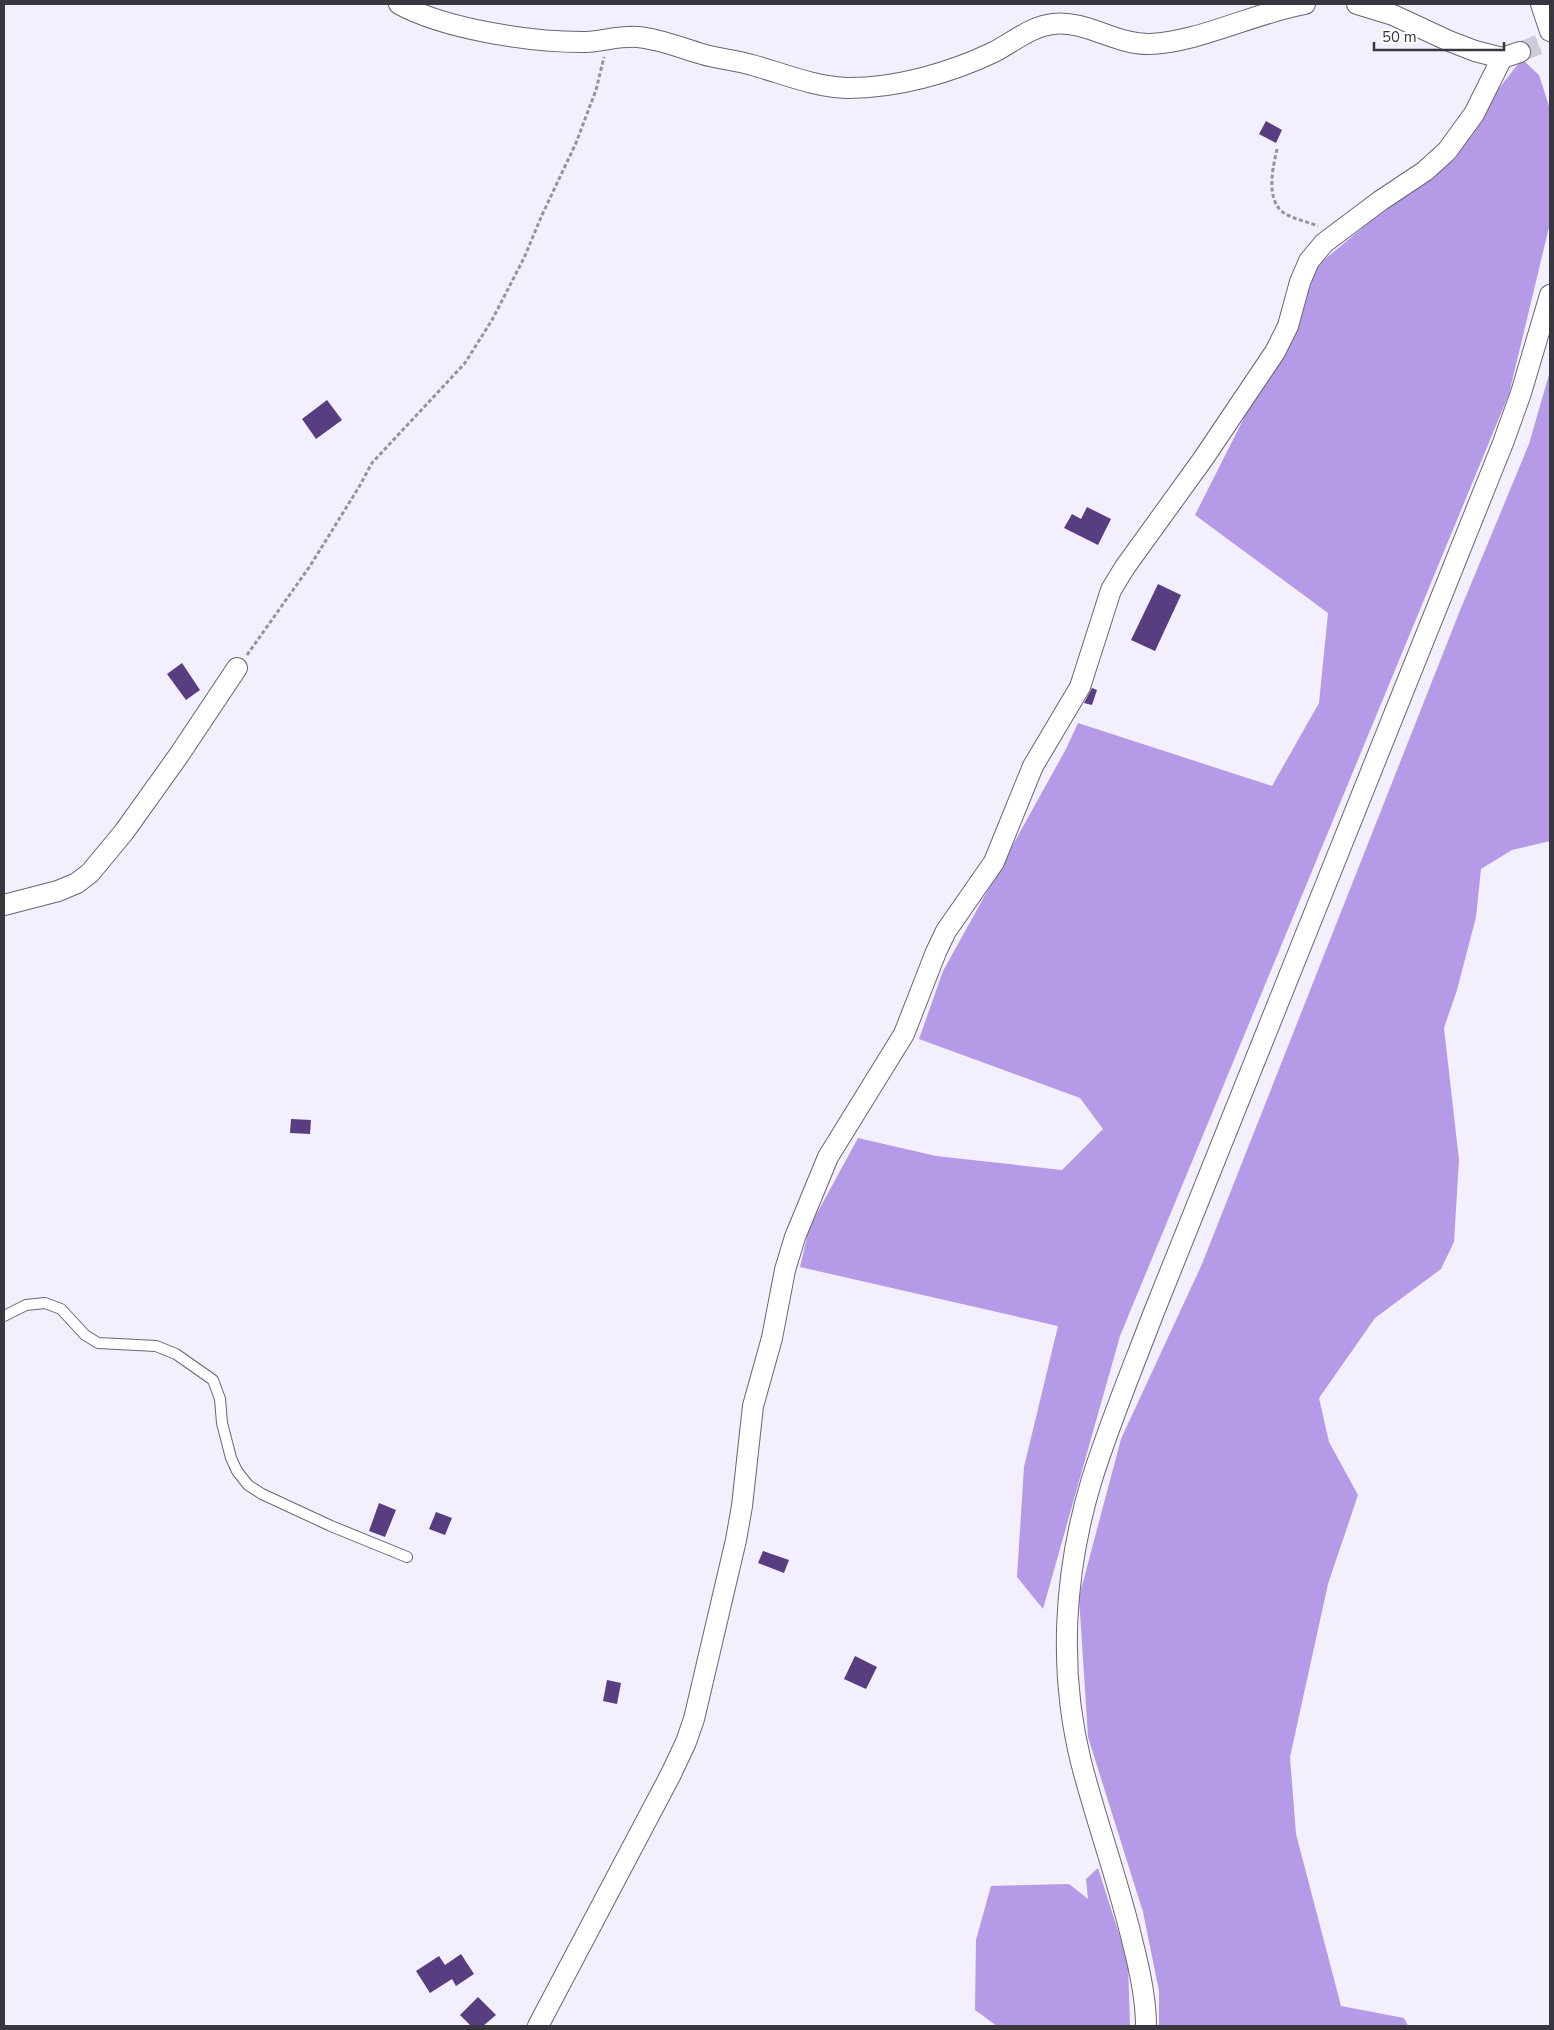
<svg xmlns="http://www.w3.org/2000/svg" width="1554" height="2030" font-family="'Nunito Sans',sans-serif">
  <rect width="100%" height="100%" fill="#f3effc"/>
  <!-- forest -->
  <g fill="#b59be7">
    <polygon points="1522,59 1539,75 1550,109 1550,223 1509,394 1120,1336 1043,1609 1017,1577 1024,1467 1058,1326 800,1267 809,1228 858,1138 936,1156 1062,1170 1103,1129 1080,1098 919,1039 943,971 1066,749 1078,723 1272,786 1319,703 1328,613 1195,515 1292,323 1318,265 1366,225 1455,159 1493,96"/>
    <polygon points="1550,371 1550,841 1512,850 1481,869 1476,917 1457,990 1444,1028 1459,1160 1454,1242 1441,1269 1375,1318 1319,1398 1329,1442 1358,1495 1328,1584 1290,1757 1296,1834 1341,2006 1404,2018 1408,2026 1159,2026 1159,1991 1143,1912 1088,1737 1079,1597 1121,1439 1202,1264 1459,613 1529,444"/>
    <polygon points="1098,1868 1128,1962 1130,2026 997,2026 975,2010 976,1940 991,1886 1069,1884 1088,1899 1086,1879"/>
  </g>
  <!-- building -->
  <g fill="#583e81">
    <polygon points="1266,121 1282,130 1276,143 1259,134"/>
    <polygon points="327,400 342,420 316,439 302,419"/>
    <polygon points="1087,507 1111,519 1098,545 1064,528 1072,514 1081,519"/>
    <polygon points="1158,584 1181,595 1155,651 1131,640"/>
    <polygon points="182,663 200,690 186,700 167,674"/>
    <polygon points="1092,688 1097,690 1092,705 1084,703"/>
    <polygon points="291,1119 311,1120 310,1134 290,1133"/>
    <polygon points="379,1503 396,1510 385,1537 369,1531"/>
    <polygon points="436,1512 452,1518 445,1535 429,1529"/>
    <polygon points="763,1551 789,1560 784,1573 758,1563"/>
    <polygon points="855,1656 877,1667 866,1689 844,1679"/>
    <polygon points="607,1680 621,1683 617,1704 603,1701"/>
    <polygon points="461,1954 474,1974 456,1986 452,1979 430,1993 416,1971 439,1956 445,1965"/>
    <polygon points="478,1997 496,2015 483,2026 471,2026 460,2015"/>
  </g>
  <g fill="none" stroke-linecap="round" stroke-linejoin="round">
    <!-- street-tunnel -->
    <polyline stroke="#cecad6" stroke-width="20" stroke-dasharray="20 10" stroke-linecap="butt" points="1520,52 1550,40"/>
    <!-- lane casing -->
    <g stroke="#6a6476" stroke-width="12">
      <polyline id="lane" points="4,1316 26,1305 45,1303 61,1309 85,1335 98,1343 156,1346 176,1354 213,1380 220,1399 222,1423 231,1458 237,1471 248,1485 262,1494 331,1526 407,1557"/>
    </g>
    <!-- street casing -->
    <g stroke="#6a6476" stroke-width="22">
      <g id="street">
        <path d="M399,4C445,29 529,42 582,42C601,42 620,35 638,37C660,39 681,48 702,54C718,59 736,60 752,65C785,74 814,87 848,88C897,88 950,73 994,52C1013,42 1032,26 1053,24C1086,20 1116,45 1150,44C1199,42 1254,13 1305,4"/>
        <polyline points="1357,4 1393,15 1449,41 1475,51 1502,58 1520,52"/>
        <polyline points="1541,4 1550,31"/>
        <polyline points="4,905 58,891 77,883 90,873 124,832 179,755 237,668"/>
        <polyline points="538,2026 671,1774 686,1742 694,1719 736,1540 742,1506 753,1406 772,1338 785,1270 795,1237 828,1157 904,1034 936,952 946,931 994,862 1033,766 1080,687 1111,590 1125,567 1203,459 1275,352 1288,326 1300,282 1309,261 1324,243 1380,201 1425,171 1447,151 1474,114 1502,58"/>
        <path d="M1146,2026C1146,1998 1140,1971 1133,1944C1119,1883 1097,1824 1081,1762C1058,1669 1064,1571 1092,1479C1110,1422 1133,1367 1154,1312L1503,443L1521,393L1550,295"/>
      </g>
    </g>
    <!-- path -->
    <g stroke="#96939d" stroke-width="3" stroke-dasharray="4 2.5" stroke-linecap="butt">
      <path d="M1277,149C1273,167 1265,200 1284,213C1293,219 1308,222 1318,226"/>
      <polyline points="247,655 310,566 359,487 372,463 465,363 492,320 524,258 542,215 576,143 596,90 604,57"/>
    </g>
    <!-- lane -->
    <use href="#lane" stroke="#fff" stroke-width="10"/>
    <!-- street -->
    <use href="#street" stroke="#fff" stroke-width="20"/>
  </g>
  <!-- border -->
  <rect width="1554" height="2030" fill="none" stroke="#38363e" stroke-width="10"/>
  <!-- scale -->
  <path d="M1374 42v8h130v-8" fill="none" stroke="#38363e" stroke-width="2.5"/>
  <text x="1382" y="42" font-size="15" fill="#38363e" stroke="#ffffff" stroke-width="4" paint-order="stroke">50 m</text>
</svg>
